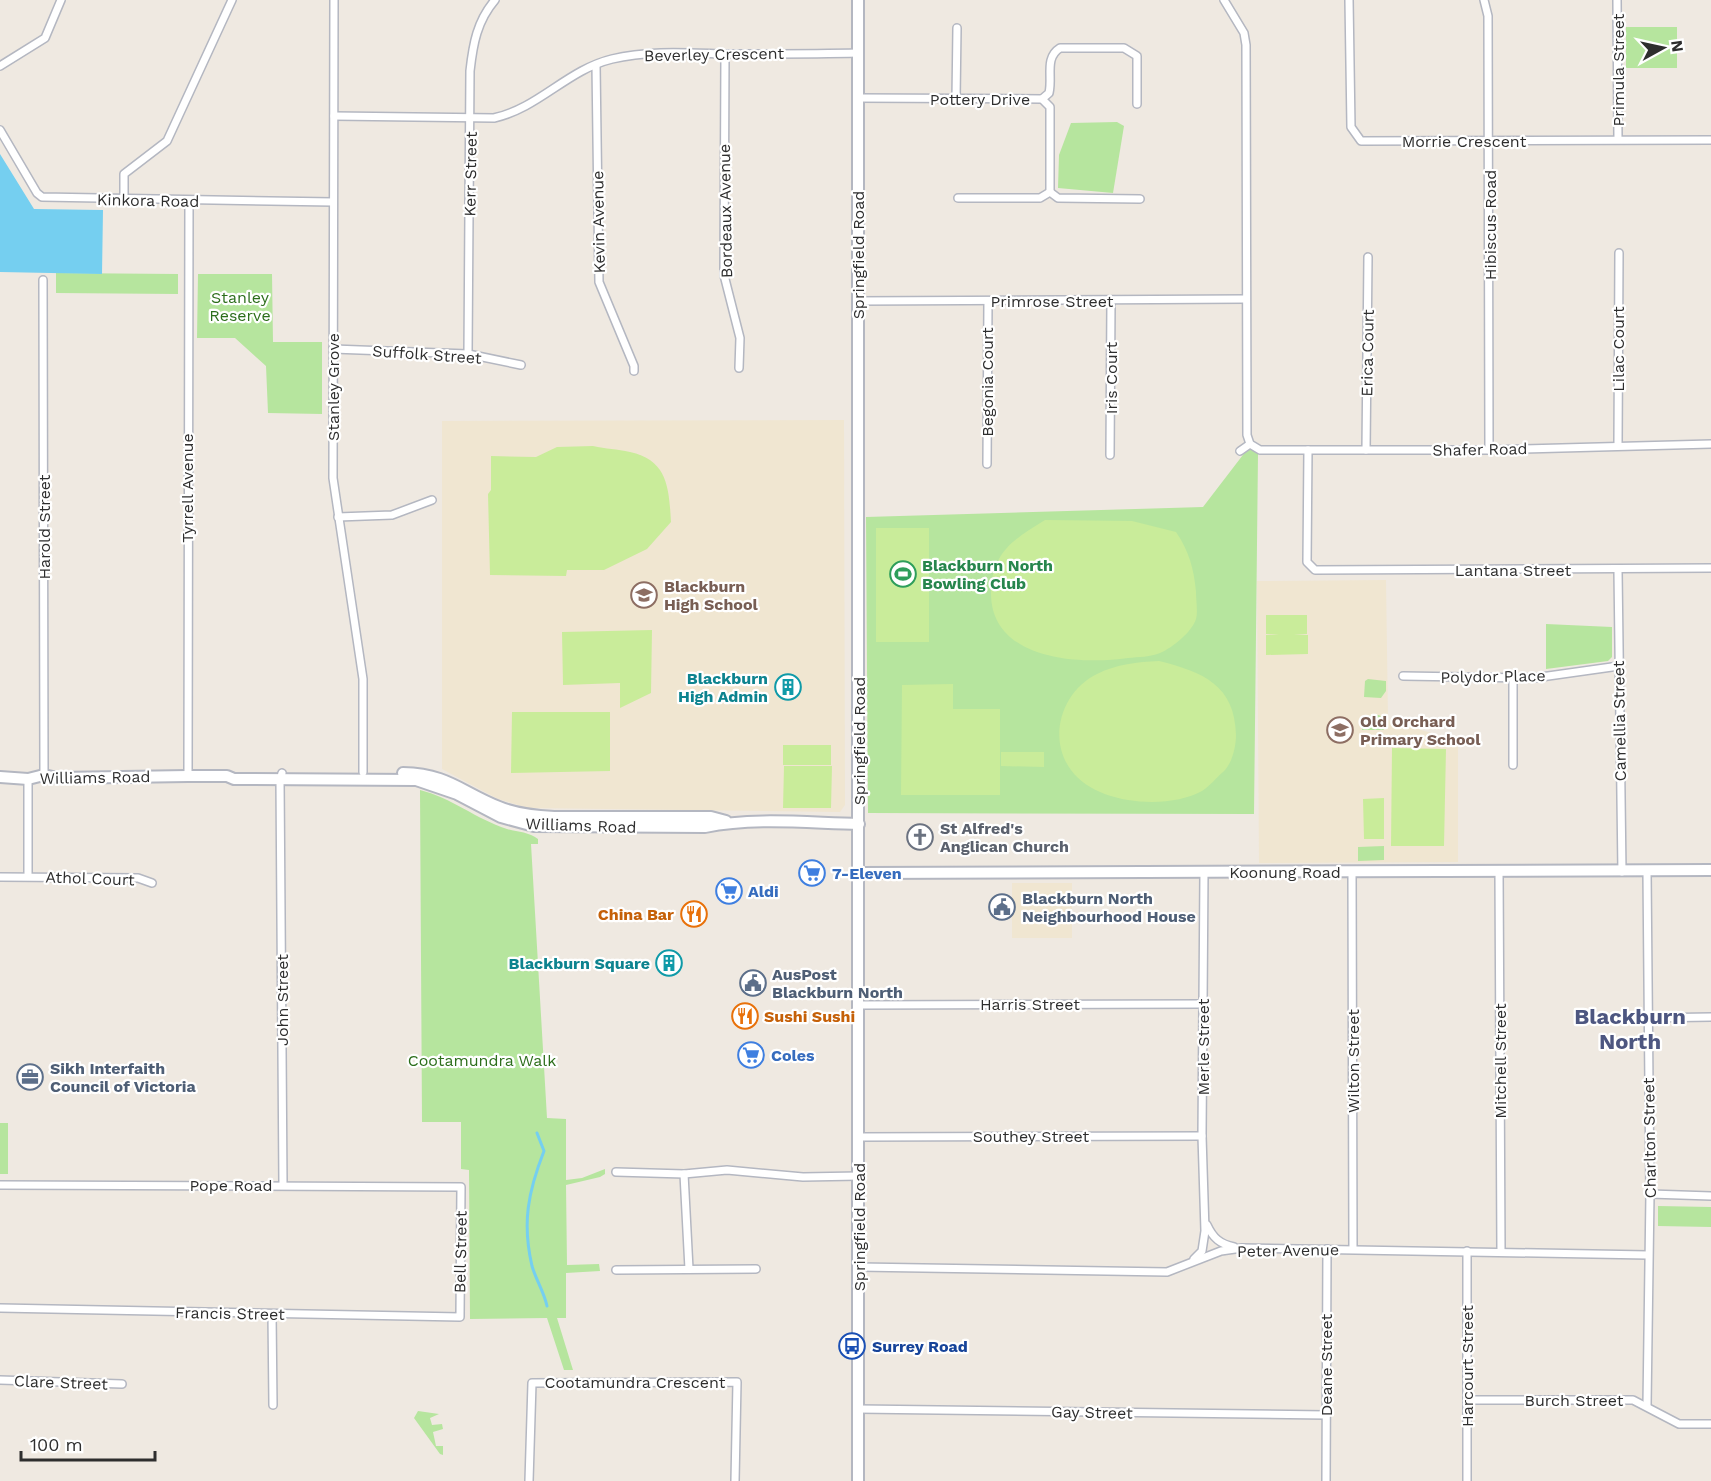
<svg xmlns="http://www.w3.org/2000/svg" width="1711" height="1481" font-family="'Work Sans',sans-serif">
  <rect width="100%" height="100%" fill="#efe9e1"/>
  <!-- education -->
  <g fill="#f0e6d1">
    <polygon points="844,420 845,805 840,812 528,808 498,799 442,769 442,421"/>
    <polygon points="1386,580 1388,720 1458,741 1458,862 1259,863 1257,581"/>
    <rect x="1012" y="883" width="60" height="55"/>
  </g>
  <!-- green -->
  <g fill="#b6e59e">
    <rect x="1626" y="27" width="51" height="41"/>
    <polygon points="1117,122 1124,126 1113,193 1058,188 1059,155 1071,123"/>
    <polygon points="56,273 178,274 178,294 56,293"/>
    <polygon points="198,274 272,274 273,342 322,342 322,414 268,413 266,366 235,338 197,338"/>
    <polygon points="1249,447 1258,454 1254,814 868,813 866,517 1203,507"/>
    <polygon points="1546,624 1612,627 1612,657 1608,661 1546,669"/>
    <polygon points="1368,679 1386,681 1386,691 1381,698 1364,697 1365,681"/>
    <polygon points="1379,715 1384,719 1384,730 1362,730 1362,716"/>
    <path d="M420,790C452,798 476,819 507,829C518,832 529,832 538,839V844H531L547,1118L566,1119V1180L582,1178L605,1169V1174L600,1177L566,1185L567,1265L599,1264L600,1271L566,1273V1318H557L573,1370H564L547,1318L470,1319L469,1170L461,1169V1122H422Z"/>
    <polygon points="1384,846 1384,860 1358,861 1358,847"/>
    <rect x="0" y="1123" width="8" height="51"/>
    <polygon points="1658,1206 1711,1207 1711,1227 1658,1226"/>
    <polygon points="418,1411 439,1414 430,1418 432,1425 442,1424 443,1429 433,1432 436,1446 443,1446 443,1455 440,1454 414,1418"/>
  </g>
  <!-- pitch -->
  <g fill="#c9ec9a">
    <path d="M593,446C606,449 617,449 630,452C669,460 669,491 671,522L647,549L604,570H567L566,576L490,575L488,494L491,490V456L536,457L557,447Z"/>
    <path d="M1045,520L1132,521L1176,532C1189,551 1194,569 1196,592C1196,600 1198,612 1196,619C1192,632 1172,648 1160,653C1151,657 1138,657 1128,658C1079,665 990,660 991,592C992,552 1014,539 1045,520Z"/>
    <rect x="876" y="528" width="53" height="114"/>
    <polygon points="1266,615 1307,615 1307,634 1294,635 1308,635 1308,654 1266,655 1266,635 1279,635 1266,634"/>
    <polygon points="652,630 651,693 620,708 620,683 563,685 562,632"/>
    <path d="M1159,661C1203,672 1235,685 1236,735C1236,747 1232,764 1223,772C1216,778 1210,786 1202,791C1168,810 1096,805 1071,770C1047,738 1062,691 1097,674C1117,664 1137,662 1159,661Z"/>
    <polygon points="953,684 953,709 1000,709 1000,795 901,795 902,685"/>
    <polygon points="512,712 610,712 610,771 511,773"/>
    <rect x="783" y="745" width="48" height="20"/>
    <polygon points="1392,748 1446,749 1444,846 1391,846"/>
    <polygon points="1001,752 1044,752 1044,767 1001,766"/>
    <polygon points="784,766 832,766 831,808 783,808"/>
    <polygon points="1384,798 1384,839 1364,839 1363,799"/>
  </g>
  <!-- water -->
  <polygon fill="#75cff0" points="0,154 34,209 103,210 102,274 0,272"/>
  <g fill="none" stroke-linecap="round" stroke-linejoin="round">
    <!-- stream -->
    <path stroke="#75cff0" stroke-width="3" d="M537,1133L544,1151C528,1192 522,1223 532,1266C536,1280 544,1292 547,1306"/>
    <!-- street casing -->
    <g stroke="#b4b7c1" stroke-width="10">
      <g id="street">
        <polyline points="334,0 333,478 363,679 363,772"/>
        <polyline points="1224,0 1244,33 1246,45 1247,435 1250,444 1260,450 1489,450 1711,444"/>
        <polyline points="1349,0 1351,127 1361,141 1711,140"/>
        <polyline points="1484,0 1488,16 1489,450"/>
        <polyline points="1617,0 1618,139"/>
        <polyline points="725,54 724,275 740,338 739,368"/>
        <polyline points="596,65 599,282 634,366 634,371"/>
        <polyline points="0,66 45,38 61,0"/>
        <polyline points="858,98 1042,99 1050,107 1050,192"/>
        <polyline points="956,99 957,28"/>
        <path d="M1042,99L1049,93C1053,77 1044,58 1060,48H1124L1137,56V104"/>
        <path d="M334,116L494,118C539,108 567,70 612,59C649,50 688,53 726,54C770,54 814,54 858,53"/>
        <polyline points="0,130 37,193 42,197 333,202"/>
        <polyline points="958,198 1040,198 1050,192 1058,198 1140,199"/>
        <polyline points="124,199 124,174 167,141 232,0"/>
        <polyline points="43,280 44,775"/>
        <polyline points="858,301 1246,299"/>
        <polyline points="333,349 468,354 521,365"/>
        <path d="M468,354L470,71C473,44 477,21 495,0"/>
        <polyline points="1618,445 1619,253"/>
        <polyline points="1308,450 1307,562 1315,570 1711,568"/>
        <polyline points="1366,450 1368,257"/>
        <polyline points="1240,451 1250,444"/>
        <polyline points="1110,455 1111,301"/>
        <polyline points="987,464 988,301"/>
        <polyline points="338,517 392,515 432,500"/>
        <polyline points="1618,571 1622,872"/>
        <polyline points="1403,676 1534,678 1619,666"/>
        <polyline points="1513,679 1513,765"/>
        <polyline points="282,773 280,780 283,1185"/>
        <polyline points="188,776 189,201"/>
        <polyline points="28,779 28,876"/>
        <polyline points="1352,872 1353,1249"/>
        <polyline points="1499,872 1501,1251"/>
        <polyline points="1647,872 1650,1194 1647,1405"/>
        <polyline points="0,877 138,878 152,883"/>
        <polyline points="859,1005 1202,1004"/>
        <polyline points="1647,1018 1711,1017"/>
        <polyline points="859,1137 1202,1136"/>
        <polyline points="616,1172 684,1174 727,1170 803,1177 859,1176"/>
        <polyline points="684,1174 689,1269"/>
        <polyline points="0,1185 461,1187 460,1317 0,1308"/>
        <polyline points="1650,1194 1711,1196"/>
        <path d="M1207,1225C1213,1238 1220,1244 1234,1247"/>
        <polyline points="1194,1259 1202,1251 1205,1231 1202,1136 1204,872"/>
        <polyline points="859,1267 1167,1272 1221,1251 1242,1248 1648,1255"/>
        <polyline points="616,1270 756,1269"/>
        <polyline points="272,1314 273,1405"/>
        <polyline points="0,1380 122,1384"/>
        <polyline points="1467,1400 1633,1400 1679,1424 1711,1424"/>
        <polyline points="858,1409 1326,1415"/>
        <polyline points="529,1481 532,1383 737,1382 735,1481"/>
        <polyline points="1326,1481 1327,1249"/>
        <polyline points="1467,1481 1467,1251"/>
      </g>
    </g>
    <!-- secondary casing -->
    <g stroke="#b4b7c1" stroke-width="14">
      <g id="secondary">
        <path d="M403,773C448,774 461,792 499,807C516,814 535,816 554,817H711L726,821"/>
        <path d="M0,777L28,779L44,775L57,778L188,776H227L234,779L416,780L457,794L501,817L534,826L705,827C755,817 808,823 859,824"/>
        <polyline points="859,873 1711,870"/>
        <polyline points="858,1481 858,0"/>
      </g>
    </g>
    <!-- street -->
    <use href="#street" stroke="#fff" stroke-width="7"/>
    <!-- secondary -->
    <use href="#secondary" stroke="#fff" stroke-width="10"/>
  </g>
  <!-- icons -->
  <defs>
    <g id="stadium-ring" transform="scale(1.35)"><circle r="9.5" fill="#fff" stroke="#2e9e5b" stroke-width="1.5"/><path d="M0-5a6.5 5 0 1 0 0 10a6.5 5 0 1 0 0-10ZM-3.5-1.8h7v3.6h-7Z" fill="#2e9e5b"/></g>
    <g id="school-ring" transform="scale(1.35)"><circle r="9.5" fill="#fff" stroke="#8d6e63" stroke-width="1.5"/><path d="M0-5L7-2L0 1L-7-2ZM-4 1L0 2.5L4 1V4Q0 6-4 4Z" fill="#8d6e63"/></g>
    <g id="building-ring" transform="scale(1.35)"><circle r="9.5" fill="#fff" stroke="#0f9aa8" stroke-width="1.5"/><path d="M-4-6H4V6H1V3H-1V6H-4ZM-2.5-4.3h1.7v1.8h-1.7ZM.8-4.3h1.7v1.8H.8ZM-2.5-1h1.7V.8h-1.7ZM.8-1h1.7V.8H.8Z" fill="#0f9aa8"/></g>
    <g id="church-ring" transform="scale(1.35)"><circle r="9.5" fill="#fff" stroke="#6b7280" stroke-width="1.5"/><path d="M-1.2-6h2.4v3.5h3.3v2.4h-3.3V6h-2.4V-.1h-3.3v-2.4h3.3Z" fill="#6b7280"/></g>
    <g id="supermarket-ring" transform="scale(1.35)"><circle r="9.5" fill="#fff" stroke="#3f7fe0" stroke-width="1.5"/><path d="M-6-5.5h2.5l.6 2H6L4.5 2H-2.5L-4.4-4H-6ZM-1.5 3.2a1.3 1.3 0 1 0 .1 0ZM3 3.2a1.3 1.3 0 1 0 .1 0Z" fill="#3f7fe0"/></g>
    <g id="civic-ring" transform="scale(1.35)"><circle r="9.5" fill="#fff" stroke="#5c6f8a" stroke-width="1.5"/><path d="M-.6-6.5H3V-4.5H.6V-3L4-1V1h2V6H-6V1h2V-1L-.6-3ZM-1.2 2.5V6h2.4V2.5Z" fill="#5c6f8a"/></g>
    <g id="restaurant-ring" transform="scale(1.35)"><circle r="9.5" fill="#fff" stroke="#e8710a" stroke-width="1.5"/><path d="M-5-6h1v4h1v-4h1v4h1v-4h1v5L-1.5 .5V6h-2V.5L-5-1ZM5-6V6H3V1.5H1.5Q1.5-4 5-6Z" fill="#e8710a"/></g>
    <g id="office-ring" transform="scale(1.35)"><circle r="9.5" fill="#fff" stroke="#5c6f8a" stroke-width="1.5"/><path d="M-6-3h4V-5.5h4V-3h4V5H-6ZM-1-4.5V-3h2v-1.5ZM-6 0V1H6V0Z" fill="#5c6f8a"/></g>
    <g id="bus-ring" transform="scale(1.35)"><circle r="9.5" fill="#fff" stroke="#1a4fb4" stroke-width="1.5"/><path d="M-5-6H5V4H4V6H2V4H-2V6H-4V4H-5ZM-3.5-4V0h7V-4ZM-3.5 1.2v1.5H-2V1.2ZM2 1.2v1.5H3.5V1.2Z" fill="#1a4fb4"/></g>
  </defs>
  <g fill-rule="evenodd">
    <use href="#stadium-ring" x="903" y="574"/>
    <use href="#school-ring" x="644" y="595"/>
    <use href="#building-ring" x="788" y="687"/>
    <use href="#school-ring" x="1340" y="730"/>
    <use href="#church-ring" x="920" y="837"/>
    <use href="#supermarket-ring" x="812" y="873"/>
    <use href="#supermarket-ring" x="729" y="891"/>
    <use href="#civic-ring" x="1002" y="907"/>
    <use href="#restaurant-ring" x="694" y="914"/>
    <use href="#building-ring" x="669" y="963"/>
    <use href="#civic-ring" x="753" y="983"/>
    <use href="#restaurant-ring" x="745" y="1016"/>
    <use href="#supermarket-ring" x="751" y="1055"/>
    <use href="#office-ring" x="30" y="1077"/>
    <use href="#bus-ring" x="852" y="1346"/>
  </g>
  <g text-anchor="middle" stroke-width="4.5" stroke-linejoin="round" paint-order="stroke">
    <!-- street labels -->
    <g font-size="16" fill="#2e2e2e" stroke="#fff">
      <text transform="translate(714 54) rotate(-1)" y="6">Beverley Crescent</text>
      <text transform="translate(1618 70) rotate(-90)" y="6">Primula Street</text>
      <text x="980" y="105">Pottery Drive</text>
      <text x="1464" y="147">Morrie Crescent</text>
      <text transform="translate(470 174) rotate(-89)" y="6">Kerr Street</text>
      <text transform="translate(148 200) rotate(1)" y="6">Kinkora Road</text>
      <text transform="translate(725 211) rotate(-91)" y="6">Bordeaux Avenue</text>
      <text transform="translate(598 222) rotate(-91)" y="6">Kevin Avenue</text>
      <text transform="translate(1490 225) rotate(-90)" y="6">Hibiscus Road</text>
      <text transform="translate(858 255) rotate(-90)" y="6">Springfield Road</text>
      <text x="1052" y="307">Primrose Street</text>
      <text transform="translate(1618 349) rotate(-90)" y="6">Lilac Court</text>
      <text transform="translate(1367 353) rotate(-89)" y="6">Erica Court</text>
      <text transform="translate(427 354) rotate(4)" y="6">Suffolk Street</text>
      <text transform="translate(1111 378) rotate(-90)" y="6">Iris Court</text>
      <text transform="translate(987 382) rotate(-90)" y="6">Begonia Court</text>
      <text transform="translate(333 387) rotate(-90)" y="6">Stanley Grove</text>
      <text transform="translate(1480 449) rotate(-1)" y="6">Shafer Road</text>
      <text transform="translate(187 488) rotate(-90)" y="6">Tyrrell Avenue</text>
      <text transform="translate(44 527) rotate(-90)" y="6">Harold Street</text>
      <text x="1513" y="576">Lantana Street</text>
      <text transform="translate(1493 676) rotate(-1)" y="6">Polydor Place</text>
      <text transform="translate(1619 721) rotate(-91)" y="6">Camellia Street</text>
      <text transform="translate(859 741) rotate(-90)" y="6">Springfield Road</text>
      <text transform="translate(95 777) rotate(-1)" y="6">Williams Road</text>
      <text transform="translate(581 825) rotate(2)" y="6">Williams Road</text>
      <text x="1285" y="878">Koonung Road</text>
      <text transform="translate(90 878) rotate(2)" y="6">Athol Court</text>
      <text transform="translate(282 1000) rotate(-90)" y="6">John Street</text>
      <text x="1030" y="1010">Harris Street</text>
      <text transform="translate(1203 1047) rotate(-90)" y="6">Merle Street</text>
      <text transform="translate(1353 1061) rotate(-90)" y="6">Wilton Street</text>
      <text transform="translate(1500 1061) rotate(-90)" y="6">Mitchell Street</text>
      <text x="1031" y="1142">Southey Street</text>
      <text transform="translate(1649 1138) rotate(-91)" y="6">Charlton Street</text>
      <text x="231" y="1191">Pope Road</text>
      <text transform="translate(859 1227) rotate(-90)" y="6">Springfield Road</text>
      <text transform="translate(1288 1250) rotate(-1)" y="6">Peter Avenue</text>
      <text transform="translate(460 1252) rotate(-89)" y="6">Bell Street</text>
      <text transform="translate(230 1313) rotate(1)" y="6">Francis Street</text>
      <text transform="translate(1326 1365) rotate(-90)" y="6">Deane Street</text>
      <text transform="translate(1467 1366) rotate(-90)" y="6">Harcourt Street</text>
      <text transform="translate(61 1382) rotate(2)" y="6">Clare Street</text>
      <text x="635" y="1388">Cootamundra Crescent</text>
      <text x="1574" y="1406">Burch Street</text>
      <text transform="translate(1092 1412) rotate(1)" y="6">Gay Street</text>
    </g>
    <!-- park labels -->
    <g font-size="16" fill="#2c6e1b" stroke="#fff">
      <text x="240" y="303">Stanley<tspan x="240" dy="18">Reserve</tspan></text>
      <text x="482" y="1066">Cootamundra Walk</text>
    </g>
    <!-- leisure labels -->
    <g font-size="16" font-weight="bold" fill="#27864d" stroke="#fff" text-anchor="start">
      <text x="922" y="571">Blackburn North<tspan x="922" dy="18">Bowling Club</tspan></text>
    </g>
    <!-- education labels -->
    <g font-size="16" font-weight="bold" fill="#785e54" stroke="#fff" text-anchor="start">
      <text x="664" y="592">Blackburn<tspan x="664" dy="18">High School</tspan></text>
      <text x="1360" y="727">Old Orchard<tspan x="1360" dy="18">Primary School</tspan></text>
    </g>
    <!-- culture labels -->
    <g font-size="16" font-weight="bold" fill="#0d838f" stroke="#fff" text-anchor="end">
      <text x="768" y="684">Blackburn<tspan x="768" dy="18">High Admin</tspan></text>
      <text x="650" y="969">Blackburn Square</text>
    </g>
    <!-- worship labels -->
    <g font-size="16" font-weight="bold" fill="#5b616d" stroke="#fff" text-anchor="start">
      <text x="940" y="834">St Alfred's<tspan x="940" dy="18">Anglican Church</tspan></text>
    </g>
    <!-- shop labels -->
    <g font-size="16" font-weight="bold" fill="#366cbe" stroke="#fff" text-anchor="start">
      <text x="832" y="879">7-Eleven</text>
      <text x="748" y="897">Aldi</text>
      <text x="771" y="1061">Coles</text>
    </g>
    <!-- service labels -->
    <g font-size="16" font-weight="bold" fill="#4e5e75" stroke="#fff" text-anchor="start">
      <text x="1022" y="904">Blackburn North<tspan x="1022" dy="18">Neighbourhood House</tspan></text>
      <text x="772" y="980">AusPost<tspan x="772" dy="18">Blackburn North</tspan></text>
      <text x="50" y="1074">Sikh Interfaith<tspan x="50" dy="18">Council of Victoria</tspan></text>
    </g>
    <!-- food labels -->
    <g font-size="16" font-weight="bold" fill="#c56008" stroke="#fff" text-anchor="end">
      <text x="674" y="920">China Bar</text>
      <text x="764" y="1022" text-anchor="start">Sushi Sushi</text>
    </g>
    <!-- transit labels -->
    <g font-size="16" font-weight="bold" fill="#164399" stroke="#fff" text-anchor="start">
      <text x="872" y="1352">Surrey Road</text>
    </g>
    <!-- district labels -->
    <g font-size="22" font-weight="bold" fill="#4d5680" stroke="#fff">
      <text x="1630" y="1024">Blackburn<tspan x="1630" dy="25">North</tspan></text>
    </g>
  </g>
  <!-- north arrow -->
  <g transform="translate(1663 48) rotate(82)" stroke="#ffffff" stroke-width="4.5" paint-order="stroke">
  <path d="M0-4.5L10 22L0 15L-10 22Z" fill="#2e2e2e"/>
  <text y="-9" font-size="16" font-weight="bold" text-anchor="middle" fill="#2e2e2e">N</text>
  </g>
  <!-- scale -->
  <path d="M21 1451v9h134v-9" fill="none" stroke="#2e2e2e" stroke-width="3"/>
  <text x="30" y="1451" font-size="18" fill="#2e2e2e" stroke="#ffffff" stroke-width="4.5" paint-order="stroke">100 m</text>
</svg>
